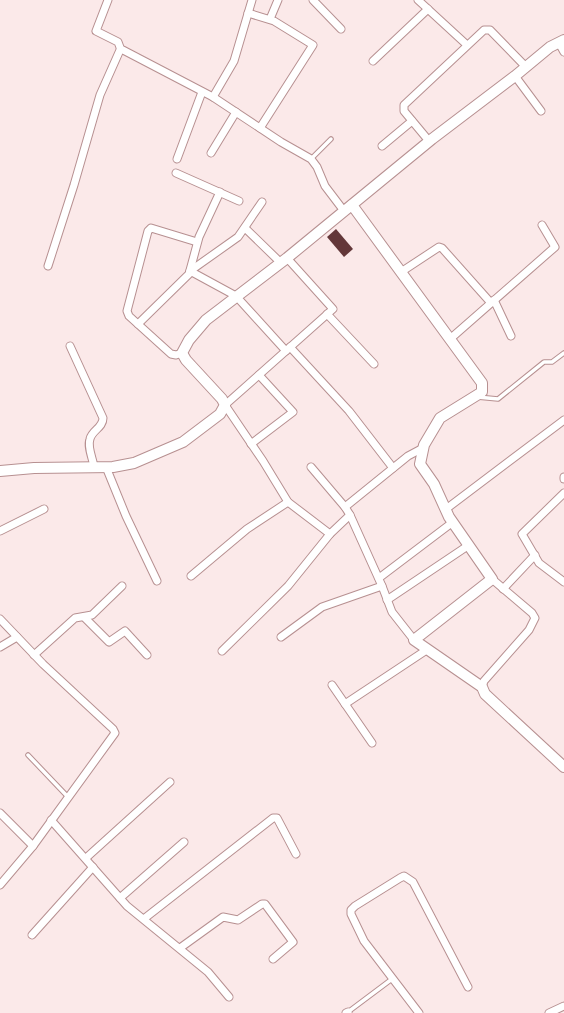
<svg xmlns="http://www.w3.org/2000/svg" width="564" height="1013" font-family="Barlow,sans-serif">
  <rect width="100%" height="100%" fill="#fbe9e9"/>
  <!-- building -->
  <polygon fill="#633739" points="336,229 353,249 344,257 327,237"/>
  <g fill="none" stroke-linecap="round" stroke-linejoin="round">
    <!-- lane casing -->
    <g stroke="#b79091" stroke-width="5.5">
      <g id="lane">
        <polyline points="311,159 331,139"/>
        <polyline points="477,397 498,399 544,362 552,362 564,353"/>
        <polyline points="28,755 68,797"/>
        <polyline points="348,1012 392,979"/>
      </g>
    </g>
    <!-- street casing -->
    <g stroke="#b79091" stroke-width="9">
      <g id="street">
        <polyline points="108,0 96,31 118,42 121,50"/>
        <polyline points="313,0 341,29"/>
        <polyline points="418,0 467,45"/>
        <polyline points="248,13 274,21 313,45 260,128"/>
        <polyline points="270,19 278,0"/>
        <polyline points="559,43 564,52"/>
        <polyline points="373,61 428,9"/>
        <polyline points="515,76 541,111"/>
        <polyline points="213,97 234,61 252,0"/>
        <polyline points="429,141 404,111 404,105 484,30 490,30 526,67"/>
        <polyline points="382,146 412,121"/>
        <polyline points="211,153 236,112"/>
        <polyline points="177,159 202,92"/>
        <polyline points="176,173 239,201"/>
        <polyline points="262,202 238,237 190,271 236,296 286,351"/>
        <polyline points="245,228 281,263"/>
        <polyline points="287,258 333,309 225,405 263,461 288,502 330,534"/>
        <polyline points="48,266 74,185 100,95 120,50 123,50 213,97 281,142 311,159 317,167 325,186 344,211"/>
        <polyline points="401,272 439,247 442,248 491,303"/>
        <polyline points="494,300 511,336"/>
        <polyline points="327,314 374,364"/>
        <polyline points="138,324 189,274 199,237 220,192"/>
        <polyline points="450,339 555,247 542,225"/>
        <path d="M70,346L103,418C103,428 92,430 90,439C87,447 93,459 94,467"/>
        <polyline points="290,347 349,411 393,468"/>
        <polyline points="182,353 176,355 171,354 129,316 127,311 148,231 151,228 197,242"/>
        <polyline points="251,444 293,412 259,375"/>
        <polyline points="106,467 126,516 157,581"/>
        <polyline points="311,467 345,507 350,515 382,586 392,612 414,640"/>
        <polyline points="564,477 564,479"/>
        <polyline points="564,493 522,534 539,563 564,582"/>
        <polyline points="345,507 408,456 423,448"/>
        <polyline points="446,509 564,420"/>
        <polyline points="0,531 44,509"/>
        <polyline points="191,576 247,529 288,502"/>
        <polyline points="379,578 453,522"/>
        <polyline points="503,589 535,555"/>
        <polyline points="387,600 469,545"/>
        <polyline points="84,617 109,642 125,631 147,655"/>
        <polyline points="0,619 43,664 113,729 115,733 33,846 0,885"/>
        <polyline points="281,637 322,607 382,586"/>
        <polyline points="0,647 17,637"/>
        <polyline points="222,651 288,586 330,534 350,515"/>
        <polyline points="34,655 75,618 92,615 122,586"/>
        <polyline points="332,685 372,743"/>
        <polyline points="482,687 484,681 529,630 535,618 532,613 492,579"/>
        <polyline points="345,704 428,649"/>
        <polyline points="0,813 33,846"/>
        <polyline points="51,820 127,906 208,972 229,997"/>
        <polyline points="86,858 170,782"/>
        <polyline points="120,898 184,842"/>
        <polyline points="145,918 273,818 277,818 296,854"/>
        <polyline points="32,935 93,867"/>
        <polyline points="180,948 223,917 238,920 262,904 265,904 293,942 273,959"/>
        <polyline points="346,1013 348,1012"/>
        <polyline points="419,1013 364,941 351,914 351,910 355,906 400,878 404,876 413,882 468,987"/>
        <polyline points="549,1013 564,1006"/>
      </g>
    </g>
    <!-- secondary casing -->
    <g stroke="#b79091" stroke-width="12">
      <g id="secondary">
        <polyline points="352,205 482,383 482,392 440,418 424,445 420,464 434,484 449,517 492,579 414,640 482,687 485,694 564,767"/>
        <polyline points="0,471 34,468 113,467 134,463 183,442 220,414 225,405 222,399 186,360 182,353 189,340 206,320 287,258 432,139 515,76 550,47 564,40"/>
      </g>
    </g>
    <!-- lane -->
    <use href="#lane" stroke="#fff" stroke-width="3.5"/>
    <!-- street -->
    <use href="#street" stroke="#fff" stroke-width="7"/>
    <!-- secondary -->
    <use href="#secondary" stroke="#fff" stroke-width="10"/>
  </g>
</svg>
